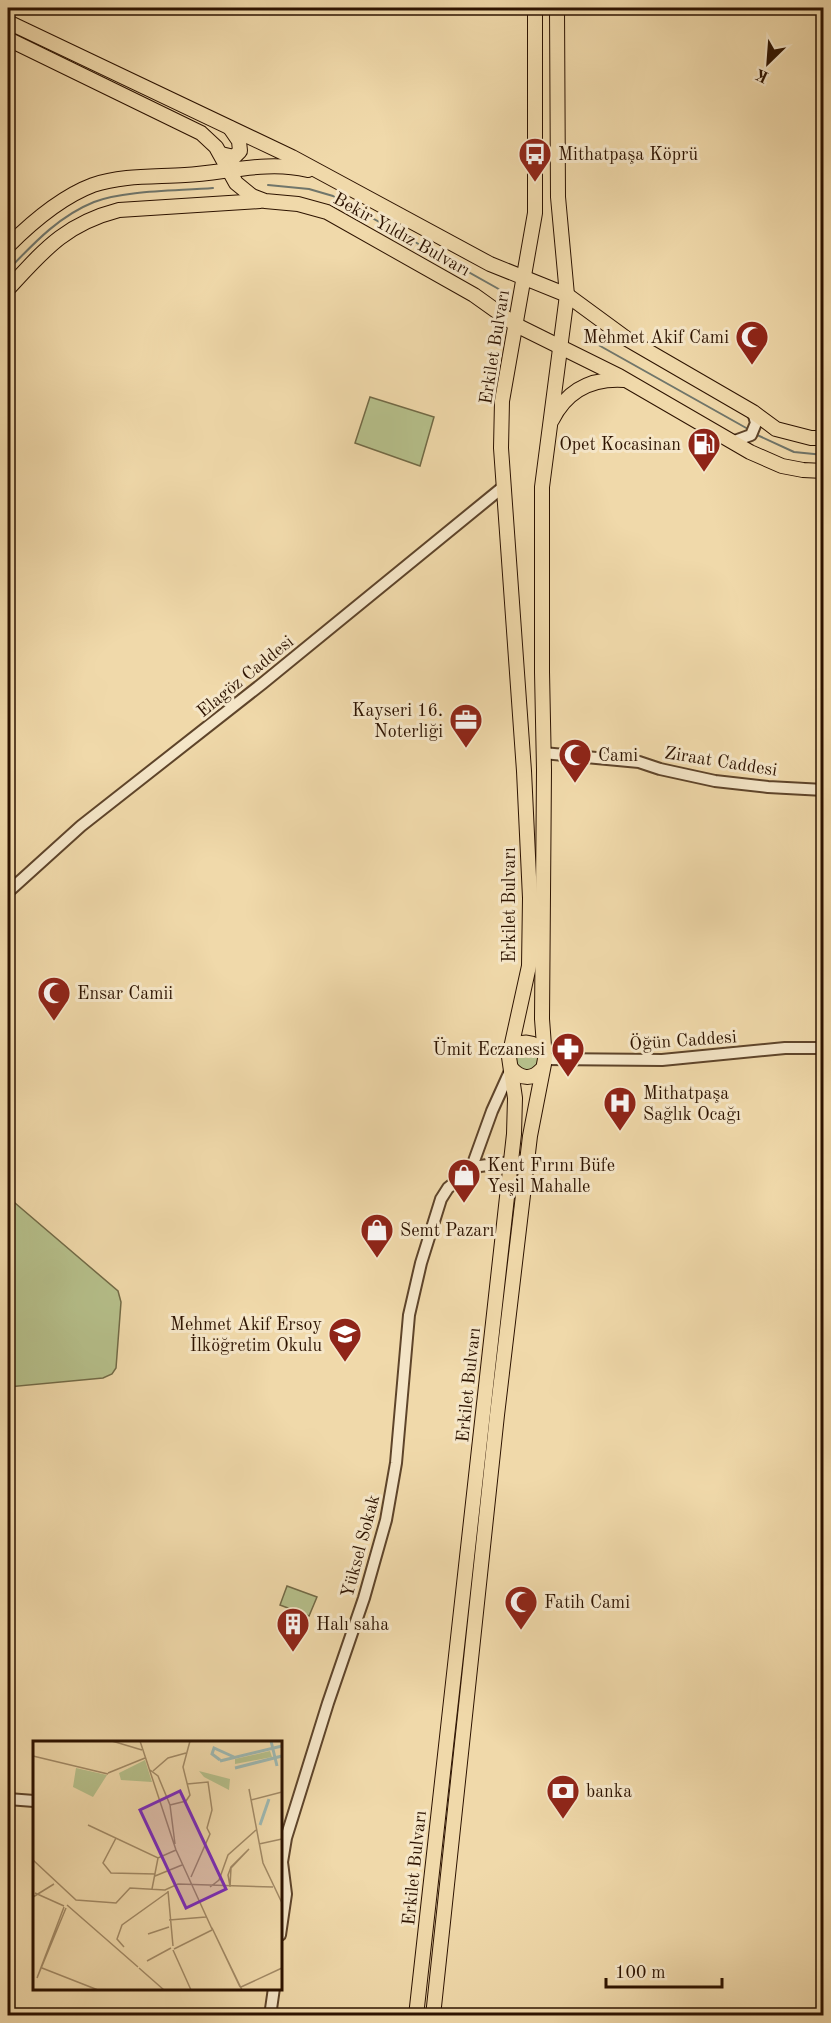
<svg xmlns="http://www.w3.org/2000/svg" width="831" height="2023" font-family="'Old Standard TT',serif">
  <rect width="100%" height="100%" fill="#f0d9aa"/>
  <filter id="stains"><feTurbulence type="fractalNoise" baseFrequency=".00333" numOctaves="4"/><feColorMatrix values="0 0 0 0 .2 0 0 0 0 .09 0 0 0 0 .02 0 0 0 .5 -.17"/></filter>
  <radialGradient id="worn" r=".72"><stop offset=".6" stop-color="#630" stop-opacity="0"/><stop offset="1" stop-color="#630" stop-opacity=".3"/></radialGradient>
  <!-- green -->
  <g fill="#b6c08b" stroke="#726a46" stroke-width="1.5">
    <polygon points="370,397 434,417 420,466 355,443"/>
    <polygon points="521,1047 537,1051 540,1063 532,1072 516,1067 514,1054"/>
    <polygon points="8,1197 118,1291 121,1302 116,1368 112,1374 103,1378 8,1387"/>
    <polygon points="287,1586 317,1597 309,1616 280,1605"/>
  </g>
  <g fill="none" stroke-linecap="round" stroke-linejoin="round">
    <!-- stream -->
    <g stroke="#70766b" stroke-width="2">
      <polyline points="268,185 309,189 333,196 504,292"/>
      <path d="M8,270C34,243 59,216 94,202C124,190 180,191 213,188"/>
      <polyline points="586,338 748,429"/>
      <polyline points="755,434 794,452 824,455"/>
    </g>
    <!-- tertiary casing -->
    <g stroke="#5e442a" stroke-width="14">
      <g id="tertiary">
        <polyline points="732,442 751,435 756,423 753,412"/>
        <polyline points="543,753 639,762 660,769 715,781 768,787 824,790"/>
        <polyline points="8,892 81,826 263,683 503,487"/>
        <polyline points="545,1059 662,1060 785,1048 824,1048"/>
        <polyline points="470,1172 492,1111 511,1069"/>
        <polyline points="8,1799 34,1801"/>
        <polyline points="280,1935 286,1894 282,1862 286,1838 328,1703 364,1598 386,1520 396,1463 409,1315 421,1263 441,1199 448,1188 464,1175 480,1166 511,1162"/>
        <polyline points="270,2016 274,1988"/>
      </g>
    </g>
    <!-- primary casing -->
    <g stroke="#2d1300" stroke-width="16">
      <g id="primary">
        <polyline points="8,22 292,157 490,264 567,295 627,339 753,412 776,429 811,438 824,438"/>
        <polyline points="8,39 201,133 216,147 236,183 252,196 265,201 298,204 327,212 474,295 516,325 619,376 750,452 782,466 803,470 824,471"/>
        <polyline points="221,154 234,157 240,151 239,141 230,128"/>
        <path d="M8,246C32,222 61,197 93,185C122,175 155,177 185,175C226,173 267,160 308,170"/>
        <path d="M8,289C44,250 65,224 119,210L260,201"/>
        <path d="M552,420C567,390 592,378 624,380"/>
        <path d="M511,1051C520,1039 535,1040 543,1053"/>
        <path d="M511,1068C520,1079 532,1080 541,1070"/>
        <polyline points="416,2016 514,1134 515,1098 509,1057 529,966 530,898 524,771 501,448 502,401 535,213 535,8"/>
        <polyline points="433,2016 497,1415 530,1136 545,1059 542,1019 544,770 542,672 542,487 567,295 558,197 557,8"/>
      </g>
    </g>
    <!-- tertiary -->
    <use href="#tertiary" stroke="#f5e6c8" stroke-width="10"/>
    <!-- primary -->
    <use href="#primary" stroke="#f0d9aa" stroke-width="14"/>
  </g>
  <!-- icons -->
  <defs>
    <g id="bus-pin" transform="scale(1.725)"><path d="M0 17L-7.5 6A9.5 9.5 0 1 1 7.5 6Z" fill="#8f2418" stroke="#f5e6c8"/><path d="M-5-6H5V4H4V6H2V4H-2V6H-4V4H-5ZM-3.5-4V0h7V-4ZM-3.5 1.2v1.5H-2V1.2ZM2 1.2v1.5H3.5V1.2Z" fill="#fff"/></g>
    <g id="mosque-pin" transform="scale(1.725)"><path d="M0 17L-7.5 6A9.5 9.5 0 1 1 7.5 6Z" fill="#8f2418" stroke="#f5e6c8"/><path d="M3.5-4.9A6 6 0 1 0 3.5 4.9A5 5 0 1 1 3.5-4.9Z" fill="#fff"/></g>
    <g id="fuel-pin" transform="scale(1.725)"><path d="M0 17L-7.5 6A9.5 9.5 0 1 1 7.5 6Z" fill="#8f2418" stroke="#f5e6c8"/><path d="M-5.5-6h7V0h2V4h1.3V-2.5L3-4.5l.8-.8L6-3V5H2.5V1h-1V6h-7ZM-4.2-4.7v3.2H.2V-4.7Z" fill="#fff"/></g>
    <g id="office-pin" transform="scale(1.725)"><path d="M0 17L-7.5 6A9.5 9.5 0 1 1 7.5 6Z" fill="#8f2418" stroke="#f5e6c8"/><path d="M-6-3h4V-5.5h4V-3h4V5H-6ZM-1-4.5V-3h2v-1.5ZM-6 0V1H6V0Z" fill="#fff"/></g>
    <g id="pharmacy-pin" transform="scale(1.725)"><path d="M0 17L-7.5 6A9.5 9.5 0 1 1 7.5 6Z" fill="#8f2418" stroke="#f5e6c8"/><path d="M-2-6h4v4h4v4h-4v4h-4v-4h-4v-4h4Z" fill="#fff"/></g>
    <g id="hospital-pin" transform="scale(1.725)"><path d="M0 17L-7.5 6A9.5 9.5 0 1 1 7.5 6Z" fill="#8f2418" stroke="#f5e6c8"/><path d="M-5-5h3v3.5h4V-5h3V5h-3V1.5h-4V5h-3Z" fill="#fff"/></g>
    <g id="shop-pin" transform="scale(1.725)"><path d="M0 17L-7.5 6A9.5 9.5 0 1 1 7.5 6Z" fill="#8f2418" stroke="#f5e6c8"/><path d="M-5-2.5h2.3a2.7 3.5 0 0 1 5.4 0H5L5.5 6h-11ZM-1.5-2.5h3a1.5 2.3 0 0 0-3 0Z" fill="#fff"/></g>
    <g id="school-pin" transform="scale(1.725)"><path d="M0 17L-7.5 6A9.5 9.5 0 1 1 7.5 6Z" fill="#8f2418" stroke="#f5e6c8"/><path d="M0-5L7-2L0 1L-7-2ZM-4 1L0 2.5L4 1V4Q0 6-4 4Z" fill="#fff"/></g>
    <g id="building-pin" transform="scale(1.725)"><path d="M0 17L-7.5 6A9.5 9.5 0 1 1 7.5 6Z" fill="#8f2418" stroke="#f5e6c8"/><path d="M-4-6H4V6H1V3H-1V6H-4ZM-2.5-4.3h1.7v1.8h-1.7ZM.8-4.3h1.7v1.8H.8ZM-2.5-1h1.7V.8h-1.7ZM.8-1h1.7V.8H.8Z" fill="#fff"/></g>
    <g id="bank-pin" transform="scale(1.725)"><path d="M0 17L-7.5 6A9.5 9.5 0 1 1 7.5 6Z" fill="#8f2418" stroke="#f5e6c8"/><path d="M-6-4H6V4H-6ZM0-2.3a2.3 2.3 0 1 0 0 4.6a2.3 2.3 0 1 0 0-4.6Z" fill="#fff"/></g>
  </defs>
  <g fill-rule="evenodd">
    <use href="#bus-pin" x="535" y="154"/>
    <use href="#mosque-pin" x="752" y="337"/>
    <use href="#fuel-pin" x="704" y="444"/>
    <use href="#office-pin" x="466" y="720"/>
    <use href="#mosque-pin" x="575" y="755"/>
    <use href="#mosque-pin" x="54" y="993"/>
    <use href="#pharmacy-pin" x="568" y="1049"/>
    <use href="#hospital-pin" x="620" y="1103"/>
    <use href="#shop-pin" x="464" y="1175"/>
    <use href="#shop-pin" x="377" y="1230"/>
    <use href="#school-pin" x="345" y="1334"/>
    <use href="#mosque-pin" x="521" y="1602"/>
    <use href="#building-pin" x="293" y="1624"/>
    <use href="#bank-pin" x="563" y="1791"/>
  </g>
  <g text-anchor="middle" stroke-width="6" stroke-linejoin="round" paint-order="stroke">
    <!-- poi labels -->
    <g font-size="18" fill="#2d1300" stroke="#f5e6c8" text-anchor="start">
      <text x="558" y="160">Mithatpaşa Köprü</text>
      <text x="729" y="343" text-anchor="end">Mehmet Akif Cami</text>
      <text x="681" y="450" text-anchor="end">Opet Kocasinan</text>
      <text x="443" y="716" text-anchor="end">Kayseri 16.<tspan x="443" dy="21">Noterliği</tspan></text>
      <text x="598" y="761">Cami</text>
      <text x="77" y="999">Ensar Camii</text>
      <text x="545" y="1055" text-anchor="end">Ümit Eczanesi</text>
      <text x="643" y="1099">Mithatpaşa<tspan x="643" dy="21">Sağlık Ocağı</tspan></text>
      <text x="487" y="1171">Kent Fırını Büfe<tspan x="487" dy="21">Yeşil Mahalle</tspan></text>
      <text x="400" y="1236">Semt Pazarı</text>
      <text x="322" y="1330" text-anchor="end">Mehmet Akif Ersoy<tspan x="322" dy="21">İlköğretim Okulu</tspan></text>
      <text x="544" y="1608">Fatih Cami</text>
      <text x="316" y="1630">Halı saha</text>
      <text x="586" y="1797">banka</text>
    </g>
    <!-- street labels -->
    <g font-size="18" fill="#2d1300" stroke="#f5e6c8">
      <text transform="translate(402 234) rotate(29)" y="6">Bekir Yıldız Bulvarı</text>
      <text transform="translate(494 347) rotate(-81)" y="6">Erkilet Bulvarı</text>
      <text transform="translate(245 676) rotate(-39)" y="6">Elagöz Caddesi</text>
      <text transform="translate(721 761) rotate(9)" y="6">Ziraat Caddesi</text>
      <text transform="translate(509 905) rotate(-90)" y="6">Erkilet Bulvarı</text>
      <text transform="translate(683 1040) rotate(-4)" y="6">Öğün Caddesi</text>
      <text transform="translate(468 1385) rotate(-84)" y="6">Erkilet Bulvarı</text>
      <text transform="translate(360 1546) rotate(-75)" y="6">Yüksel Sokak</text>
      <text transform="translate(414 1868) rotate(-84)" y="6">Erkilet Bulvarı</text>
    </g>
  </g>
  <!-- overview -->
  <g transform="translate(33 1741)">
    <rect width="249" height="249" fill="#f0d9aa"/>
    <path d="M237,10L239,16L202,23V18ZM112,19L119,41L88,39L86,32ZM43,27L74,34L60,56L40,46ZM166,30L197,38L196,49L171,36Z" fill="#b6c08b"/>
    <path fill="none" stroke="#9db8b2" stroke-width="3" d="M238,0L244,25M187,19L179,13L181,7L201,16M187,20L249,5M202,27L249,15M227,84L236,58"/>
    <path fill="none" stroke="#a28a66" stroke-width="1.5" d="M79,0L109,9M107,0L143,109L179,188M0,15L75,33M117,29L125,35L137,64L142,103M120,30L135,17L153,12M75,32L112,17M154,43L175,41L179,69L174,87L177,93L158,136M216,48L230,122L249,162M218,59L249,51M137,64L153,60L157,54L150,26L157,0M55,84L125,117L143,109M83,97L70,122L78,132L122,133M226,103L249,98M0,119L43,159L83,162L97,147L132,149L145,143L240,146M122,135L149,124M197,145L195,134L198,126L216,108L198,127L197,146M177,146L186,139L195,114L223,89M119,148L125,117M135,150L140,205M2,152L31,165M0,156L21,143M34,164L105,226M31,166L4,237L33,167M136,179L173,176M115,193L136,186M91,206L84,198L89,184L135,151M141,208L179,189M140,209L158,249M114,220L138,207M9,227L65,249M106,227L131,249M207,246L179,187L209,249M208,246L249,227"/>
    <path fill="#7b2cbf" fill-opacity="0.15" stroke="#7b2cbf" stroke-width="3" d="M147,50L193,148L153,167L107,69Z"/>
    <rect width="249" height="249" fill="none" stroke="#2d1300" stroke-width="3"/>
  </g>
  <!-- margin -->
  <rect width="831" height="2023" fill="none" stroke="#f0d9aa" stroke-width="30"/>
  <rect x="9" y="9" width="813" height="2005" fill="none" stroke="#2d1300" stroke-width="3"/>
  <rect x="15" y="15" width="801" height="1993" fill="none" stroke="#2d1300" stroke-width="1.5"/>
  <!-- north arrow -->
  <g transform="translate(768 63) rotate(205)" stroke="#f5e6c8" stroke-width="4.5" paint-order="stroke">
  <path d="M0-4.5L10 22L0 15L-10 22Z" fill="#2d1300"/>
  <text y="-9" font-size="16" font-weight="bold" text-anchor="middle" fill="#2d1300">K</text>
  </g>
  <!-- scale -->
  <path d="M606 1978v9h116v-9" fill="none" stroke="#2d1300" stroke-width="3"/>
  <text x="615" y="1978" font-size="18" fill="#2d1300" stroke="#f5e6c8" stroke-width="4.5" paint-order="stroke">100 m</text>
  <rect width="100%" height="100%" filter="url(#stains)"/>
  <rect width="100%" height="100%" fill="url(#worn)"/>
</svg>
